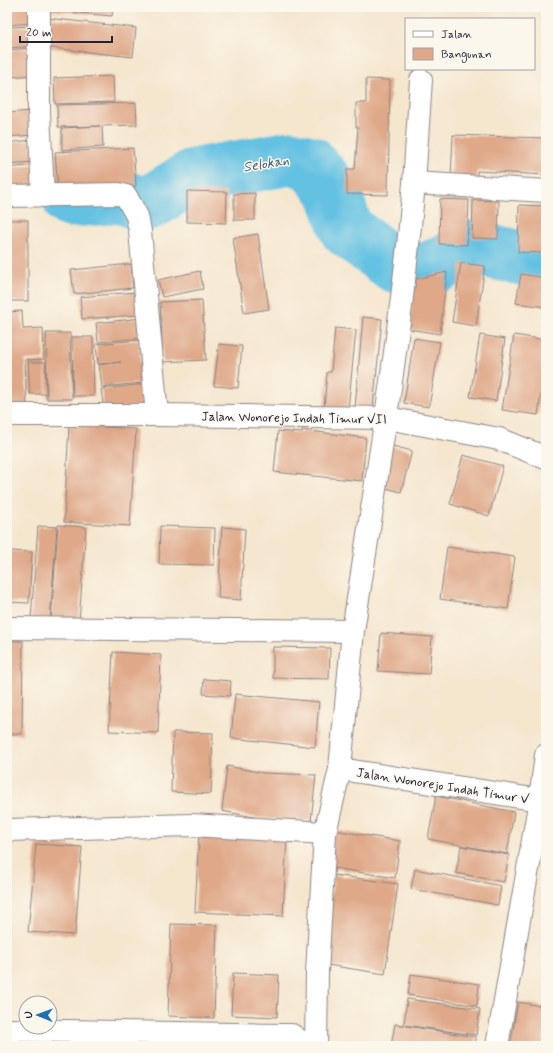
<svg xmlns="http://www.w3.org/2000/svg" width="553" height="1053" font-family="Mynerve,sans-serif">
  <rect width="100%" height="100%" fill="#fbf7ec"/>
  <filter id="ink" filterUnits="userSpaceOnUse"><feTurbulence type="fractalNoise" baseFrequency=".025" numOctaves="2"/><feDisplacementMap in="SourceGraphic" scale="8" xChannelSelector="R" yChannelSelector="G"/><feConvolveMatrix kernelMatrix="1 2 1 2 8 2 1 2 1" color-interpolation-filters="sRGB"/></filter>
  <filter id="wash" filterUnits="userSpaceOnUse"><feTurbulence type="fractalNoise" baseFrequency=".012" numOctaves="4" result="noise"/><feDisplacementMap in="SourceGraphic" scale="16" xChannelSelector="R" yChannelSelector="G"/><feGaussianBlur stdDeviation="0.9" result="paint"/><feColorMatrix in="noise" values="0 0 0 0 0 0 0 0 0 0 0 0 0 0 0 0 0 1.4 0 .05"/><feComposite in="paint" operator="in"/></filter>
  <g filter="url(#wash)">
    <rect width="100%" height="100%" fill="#f5e6ce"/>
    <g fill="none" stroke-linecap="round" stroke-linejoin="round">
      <!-- river -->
      <polyline stroke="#64c1e2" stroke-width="55" points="70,200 122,196 141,205 153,201 193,176 290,158 310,163 332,189 347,230 394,265 425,271 473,248 546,263"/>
    </g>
    <g id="blocks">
      <!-- building -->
      <g fill="#dfa888">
        <polygon points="7,7 33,7 34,23 7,25"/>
        <polygon points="44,7 113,7 112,16 44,10"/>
        <polygon points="47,18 136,28 133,57 43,47"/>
        <polygon points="36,26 37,46 7,48 7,27"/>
        <polygon points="33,48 35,75 7,77 7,50"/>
        <polygon points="113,76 114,102 55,104 54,78"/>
        <polygon points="366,79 390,80 388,195 347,194 347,169 355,169 358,127 356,127 356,103 366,103"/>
        <polygon points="136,103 137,125 102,126 103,147 62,150 62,128 100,126 58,127 57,105"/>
        <polygon points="32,111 34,135 7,137 7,113"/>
        <polygon points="453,135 546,138 546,175 477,171 477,180 451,179"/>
        <polygon points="32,140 34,162 7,164 7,143"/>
        <polygon points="133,148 136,186 58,190 55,152"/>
        <polygon points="35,165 37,188 7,191 7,168"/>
        <polygon points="187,191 227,192 226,223 187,222"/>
        <polygon points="255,193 255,220 234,220 234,194"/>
        <polygon points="440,199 469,200 467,245 439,244"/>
        <polygon points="473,200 499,201 498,239 472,238"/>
        <polygon points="519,205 546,206 546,243 544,242 543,253 518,252"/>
        <rect x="7" y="220" width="21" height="81"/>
        <polygon points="258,234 269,309 244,313 233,238"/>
        <polygon points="461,263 485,266 476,326 452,322"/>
        <polygon points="131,264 133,288 74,294 71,270"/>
        <polygon points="200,271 203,289 162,297 158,280"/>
        <polygon points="447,272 440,334 408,329 416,279"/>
        <polygon points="521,274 546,278 546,307 516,303"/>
        <polygon points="136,292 138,315 82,319 80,297"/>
        <polygon points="202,300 206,360 163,362 160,302"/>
        <polygon points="22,311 23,329 43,328 44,359 25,360 27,408 7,409 7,312"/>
        <polygon points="363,317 382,319 373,408 355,407"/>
        <polygon points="142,318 143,338 98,342 96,323"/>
        <polygon points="335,328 356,330 348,410 324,408 327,372 331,372"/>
        <polygon points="46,333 70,333 72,399 47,399"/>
        <polygon points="480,335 505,339 496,401 470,397"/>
        <polygon points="514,335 546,340 546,363 538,415 502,410"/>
        <polygon points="72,337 93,337 94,396 73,396"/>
        <polygon points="414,338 440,342 429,407 404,403"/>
        <polygon points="139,340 142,383 102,387 99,365 121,362 98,364 96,344"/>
        <polygon points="219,344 242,346 238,388 214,386"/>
        <polygon points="28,362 45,362 46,394 30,394"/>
        <polygon points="145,384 148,405 104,411 101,389"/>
        <polygon points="69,425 136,429 130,526 64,522"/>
        <polygon points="302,430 366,438 362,481 274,472 278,431 302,433"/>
        <polygon points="389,445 412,451 401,492 378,486"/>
        <polygon points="463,455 503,466 489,516 450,504"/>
        <polygon points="58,525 86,527 79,622 51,620"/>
        <polygon points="38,526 57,527 50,620 31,619"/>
        <polygon points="160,526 215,528 214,565 159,564"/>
        <polygon points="222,527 245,529 241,600 218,598"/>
        <polygon points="447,547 515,557 508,609 440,599"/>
        <polygon points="10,551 32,552 29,603 7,602"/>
        <polygon points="381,633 432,637 429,674 378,671"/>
        <polygon points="7,641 23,641 22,734 7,734"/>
        <polygon points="273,647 330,648 329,679 273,678"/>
        <polygon points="113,652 161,655 158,733 109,731"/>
        <polygon points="204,679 231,681 230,696 203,694"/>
        <polygon points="235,694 319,702 315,747 231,738"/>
        <polygon points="173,732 213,733 211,794 171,792"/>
        <polygon points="227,766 264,773 316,775 311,821 259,818 222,811"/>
        <polygon points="436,796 514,812 507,854 428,839"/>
        <polygon points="334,830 400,841 395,878 328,867"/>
        <polygon points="199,832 287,836 283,916 195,912"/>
        <polygon points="36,844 82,847 75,935 28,932"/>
        <polygon points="461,846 509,855 504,882 456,873"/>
        <polygon points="415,869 501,886 498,905 411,889"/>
        <polygon points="334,875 398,884 385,974 321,964"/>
        <polygon points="171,924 217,925 214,1018 168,1016"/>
        <polygon points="233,973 279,975 277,1017 231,1015"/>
        <polygon points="411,974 479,984 477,1006 408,995"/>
        <polygon points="407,999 480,1009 476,1035 404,1025"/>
        <polygon points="518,1002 546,1007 546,1046 510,1046"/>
        <polygon points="395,1024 476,1037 475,1046 391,1046"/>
      </g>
    </g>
  </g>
  <g filter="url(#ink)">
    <use href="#blocks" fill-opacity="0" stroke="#8c8484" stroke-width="1"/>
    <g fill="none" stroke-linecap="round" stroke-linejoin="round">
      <!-- minor casing -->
      <g stroke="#8c8484" stroke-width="24">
        <g id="minor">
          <polyline points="39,7 39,112 43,196"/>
          <polyline points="414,183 421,80"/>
          <polyline points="7,196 119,194 126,196 137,216 140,231 157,415"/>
          <polyline points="7,415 157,415 387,418 499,439 546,458"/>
          <path d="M7,628L353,631C376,482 401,334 414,183L546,191"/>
          <polyline points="340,769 546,801"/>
          <polyline points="7,830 192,825 325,833"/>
          <polyline points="7,1030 282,1035 292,1035 307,1046"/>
          <polyline points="316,1046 317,973 325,833 340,769 353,631"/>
          <polyline points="497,1046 540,800 546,755"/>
        </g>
      </g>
      <!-- minor -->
      <use href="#minor" stroke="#fff" stroke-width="22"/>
    </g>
  </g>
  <g text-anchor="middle" stroke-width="3" stroke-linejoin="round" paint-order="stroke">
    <!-- street labels -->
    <g font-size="13" fill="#22223b" stroke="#fbf7ec">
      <text transform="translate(294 417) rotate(1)" y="5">Jalan Wonorejo Indah Timur VII</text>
      <text transform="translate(443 785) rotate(9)" y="5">Jalan Wonorejo Indah Timur V</text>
    </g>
    <!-- water labels -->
    <g font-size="14" font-style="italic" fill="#395a75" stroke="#fbf7ec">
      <text transform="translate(266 163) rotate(-9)" y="5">Selokan</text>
    </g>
  </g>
  <!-- margin -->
  <rect width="553" height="1053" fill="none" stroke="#fbf7ec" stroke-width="24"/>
  <!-- legend -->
  <rect x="405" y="18" width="130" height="52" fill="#fbf7ec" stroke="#a4a2a5"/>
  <rect x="413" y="31" width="20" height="6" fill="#ffffff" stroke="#a4a2a5"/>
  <text x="441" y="38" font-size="12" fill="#22223b">Jalan</text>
  <rect x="413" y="48" width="20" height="12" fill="#dfa888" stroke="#a4a2a5"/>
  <text x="441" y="58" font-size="12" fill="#22223b">Bangunan</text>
  <!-- north arrow -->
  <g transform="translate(38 1015) rotate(271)"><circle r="19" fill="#fbf7ec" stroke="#a4a2a5"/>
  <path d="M0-3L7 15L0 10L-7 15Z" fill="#1f6fb2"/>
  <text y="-6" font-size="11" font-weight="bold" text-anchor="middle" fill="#22223b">U</text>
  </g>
  <!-- scale -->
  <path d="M20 36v6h92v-6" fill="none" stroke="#22223b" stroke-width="2"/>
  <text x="26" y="36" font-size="12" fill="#22223b" stroke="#fbf7ec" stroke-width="3" paint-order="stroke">20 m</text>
</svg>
